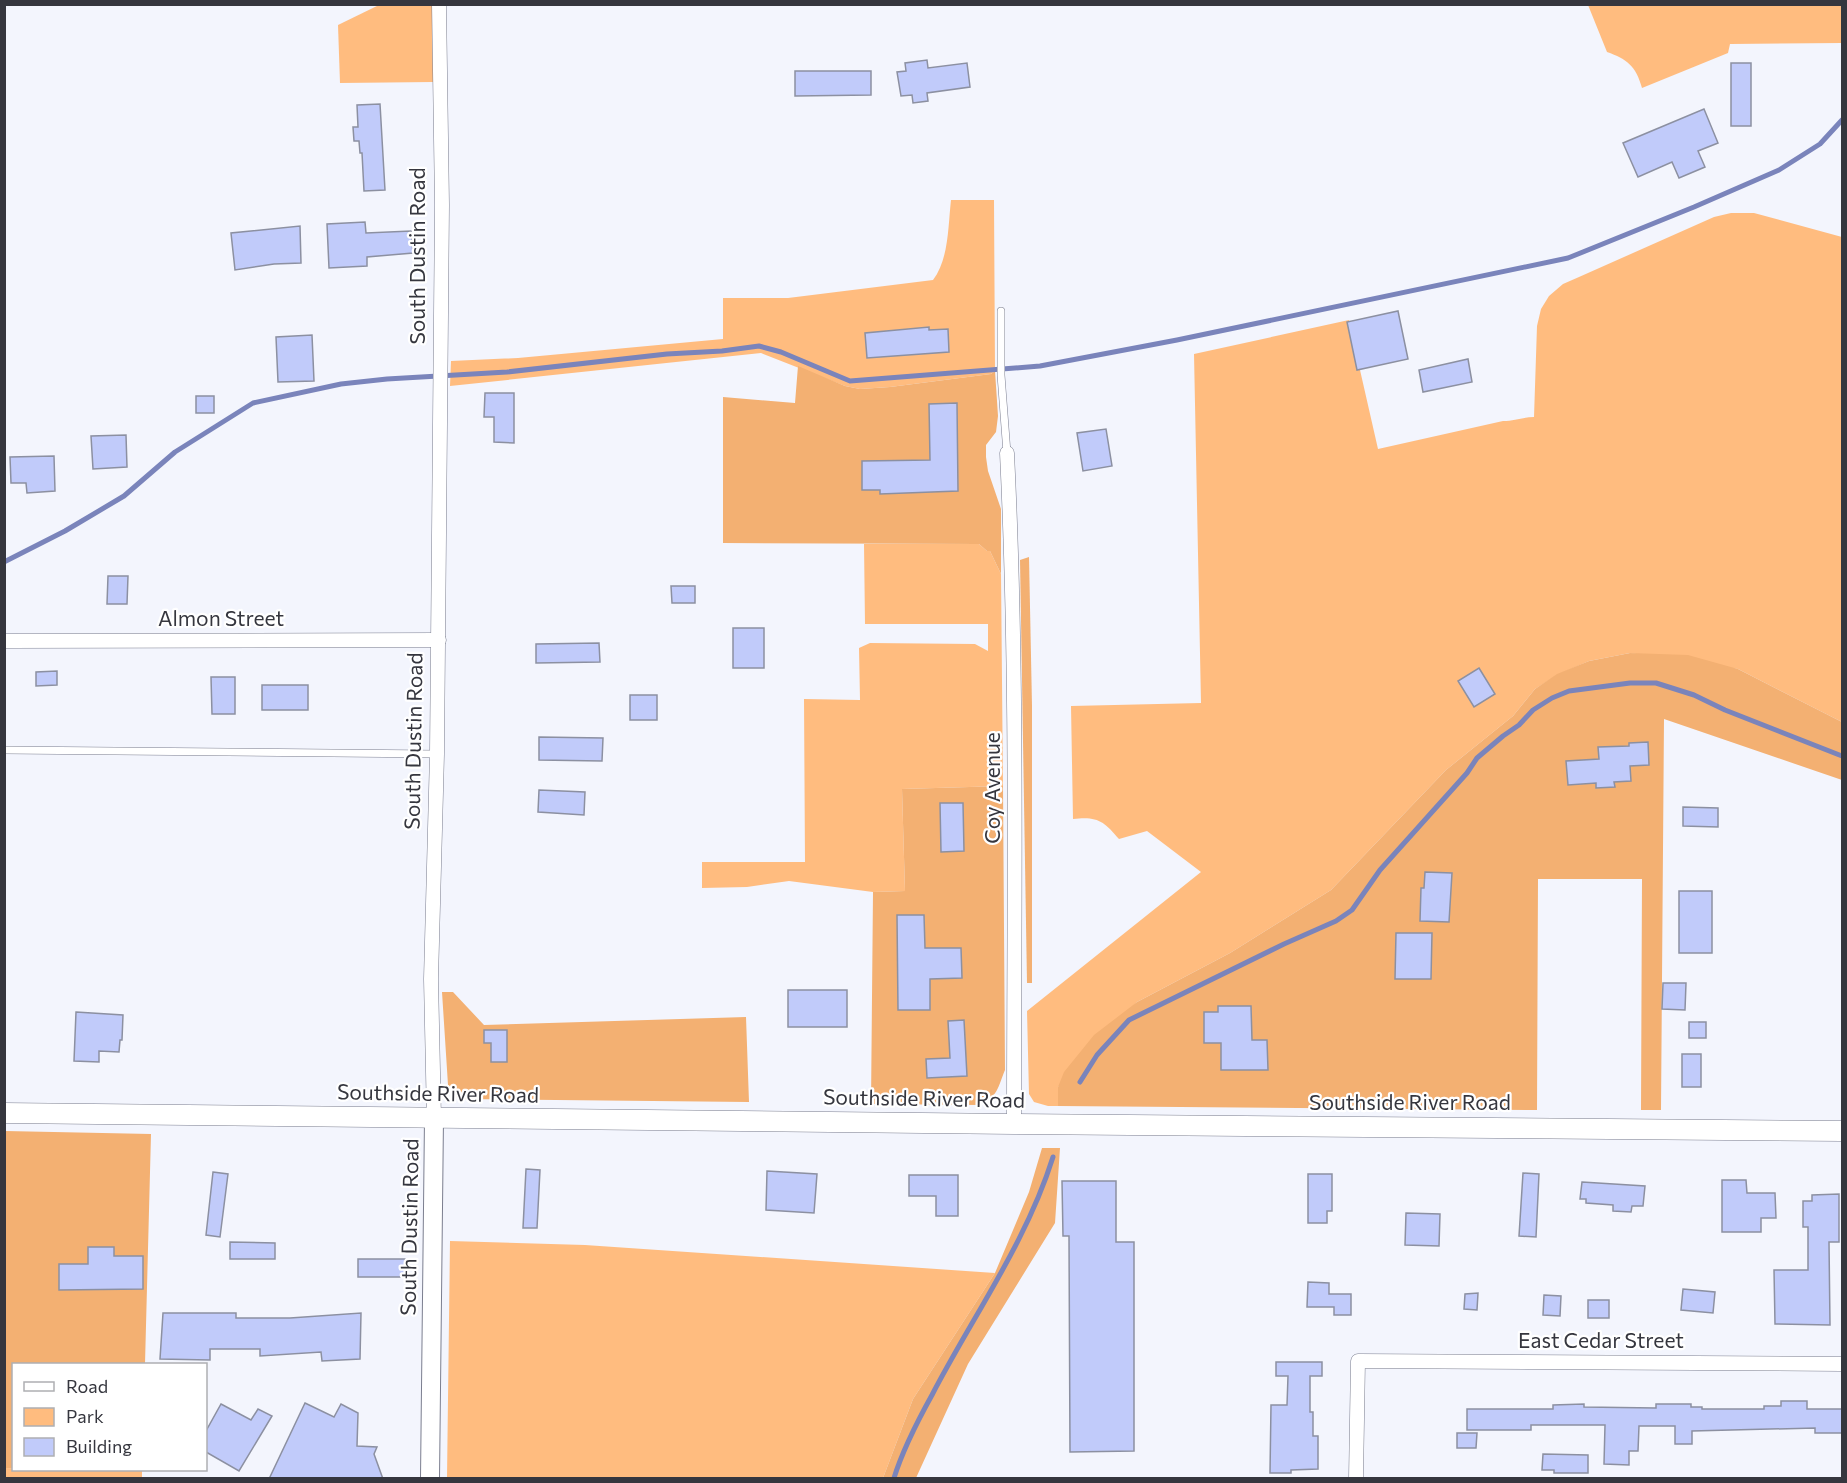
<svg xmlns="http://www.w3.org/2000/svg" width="1847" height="1483" font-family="Commissioner,sans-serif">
  <rect width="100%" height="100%" fill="#f3f5fd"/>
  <!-- green -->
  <g fill="#ffbc7f">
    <polygon points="379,5 434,5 433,82 340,83 338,25"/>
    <path d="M1588,5H1842V43L1730,44L1728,53L1642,88C1636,66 1627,59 1607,52Z"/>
    <path d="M951,200H994L995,371L991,374L890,387L860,389L845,386L761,353L450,386L451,361L518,358L723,339V298H788L933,280C949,259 948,226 951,200Z"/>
    <path d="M1731,213H1754L1842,237V722L1738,669L1630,653L1589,661L1557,675L1535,689L1513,716L1446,770L1331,890L1230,953L1137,1002L1058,1087V1106H1048L1034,1102L1029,1094L1027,1011L1201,872L1147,831L1119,839C1104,821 1097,816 1073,819L1071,706L1201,703L1194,354L1349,320L1357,370H1360L1378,449L1503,421C1515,421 1523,417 1534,417L1537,326L1541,309L1549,296L1563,284L1579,277L1714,217Z"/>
    <polygon points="864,544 979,544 987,551 990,551 1001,574 1003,786 902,789 905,891 873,892 789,881 747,887 702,888 702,862 805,862 804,699 860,700 859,648 870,643 975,644 988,651 988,624 865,624"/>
    <polygon points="450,1241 585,1245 995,1273 913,1399 883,1478 447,1478"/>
    <polygon points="4,1468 142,1470 142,1478 5,1478"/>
  </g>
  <!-- forest -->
  <g fill="#f3b072">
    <polygon points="798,366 845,386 860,389 890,387 991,374 995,371 998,416 996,432 986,445 986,457 988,471 1001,509 1001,574 990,551 987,551 979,544 723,543 723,397 795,403"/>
    <polygon points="1029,557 1032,706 1032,983 1027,983 1020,560"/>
    <polygon points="1630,653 1688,655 1738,669 1842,722 1842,780 1664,719 1661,1110 1641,1110 1642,879 1538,879 1537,1110 1058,1106 1058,1087 1064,1072 1094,1035 1137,1002 1230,953 1331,890 1446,770 1513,716 1535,689 1557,674 1589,661"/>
    <path d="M1003,786L1005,1070C998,1087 998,1097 979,1105L871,1104L873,892L905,891L902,789Z"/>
    <polygon points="442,992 453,992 484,1025 746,1017 749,1102 459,1099 452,1094 448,1085"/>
    <polygon points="5,1131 151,1134 145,1364 14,1364 13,1468 5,1468"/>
    <polygon points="1042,1148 1060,1148 1055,1223 968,1364 916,1478 883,1478 913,1399 995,1273 1029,1192"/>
  </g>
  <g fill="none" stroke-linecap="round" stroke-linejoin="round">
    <!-- stream -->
    <g stroke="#7a84bb" stroke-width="5">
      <polyline points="4,562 65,531 124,496 175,452 253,403 341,384 387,379 507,372 667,354 722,351 759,346 781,352 850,381 1040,366 1177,340 1568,258 1694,207 1779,170 1820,144 1842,120"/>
      <polyline points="1080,1082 1097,1055 1129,1020 1284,944 1336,921 1352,910 1380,870 1467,773 1477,758 1503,736 1519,725 1533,710 1552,698 1569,691 1630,683 1656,683 1694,695 1725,710 1842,756"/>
      <path d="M894,1478C903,1449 917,1422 932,1395C973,1316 1026,1243 1053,1157"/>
    </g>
  </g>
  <!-- building -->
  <g fill="#c1cbfa" stroke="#8c90a1" stroke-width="1.5">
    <polygon points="927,60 928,68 967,63 970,87 927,93 928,101 913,103 912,95 901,96 897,72 906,71 905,63"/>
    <rect x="1731" y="63" width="20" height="63"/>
    <polygon points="795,71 871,71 871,95 795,96"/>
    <polygon points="380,104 385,190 364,191 362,153 360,153 359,141 354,141 353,127 358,127 357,105"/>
    <polygon points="1704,109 1718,143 1698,151 1705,167 1679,178 1672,162 1638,177 1623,143"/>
    <polygon points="365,222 366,233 411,231 413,253 367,257 367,266 329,268 327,224"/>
    <polygon points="300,226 301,263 274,264 235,270 231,233"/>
    <polygon points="1398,311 1408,359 1357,370 1347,322"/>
    <polygon points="929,327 929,330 948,329 949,352 867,358 865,333"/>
    <polygon points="312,335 314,381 278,382 276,337"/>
    <polygon points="1468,359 1472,382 1423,392 1419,370"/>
    <polygon points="485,393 514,393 514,443 494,442 494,417 484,417"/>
    <rect x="196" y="396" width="18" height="17"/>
    <polygon points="957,403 958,491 880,494 880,490 862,490 862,461 930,460 929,404"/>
    <polygon points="1106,429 1112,466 1083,471 1077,433"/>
    <polygon points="126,435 127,467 93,469 91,436"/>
    <polygon points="54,456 55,491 27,493 26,483 11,483 10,457"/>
    <polygon points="108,576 128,576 127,604 107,604"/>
    <polygon points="671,586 695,586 695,603 672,603"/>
    <rect x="733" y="628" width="31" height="40"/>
    <polygon points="599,643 600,662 536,663 536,644"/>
    <polygon points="1479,668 1495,694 1474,707 1458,681"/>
    <polygon points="57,671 57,685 36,686 36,672"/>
    <polygon points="211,677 235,677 235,714 212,714"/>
    <rect x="262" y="685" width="46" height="25"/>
    <rect x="630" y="695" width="27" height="25"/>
    <polygon points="539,737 603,738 602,761 539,760"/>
    <polygon points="1648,742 1649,765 1630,766 1631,781 1614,782 1615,787 1596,788 1596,783 1568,785 1566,761 1599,759 1598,747 1629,746 1629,743"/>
    <polygon points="539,790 585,792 584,815 538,812"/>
    <polygon points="940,803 963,803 964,851 941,852"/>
    <polygon points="1683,807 1718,808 1718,827 1683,826"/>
    <polygon points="1425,872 1452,873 1449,922 1420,921 1421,888 1424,888"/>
    <rect x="1679" y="891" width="33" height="62"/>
    <polygon points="897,915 924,915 925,948 961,948 962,978 930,979 930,1010 898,1010"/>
    <polygon points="1396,933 1432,933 1431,979 1395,979"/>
    <polygon points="1663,983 1686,983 1685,1010 1662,1009"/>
    <rect x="788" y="990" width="59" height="37"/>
    <polygon points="1218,1006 1251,1006 1252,1040 1267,1040 1268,1070 1221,1070 1221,1043 1204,1043 1204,1012 1218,1012"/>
    <polygon points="76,1012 123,1015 122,1040 120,1040 119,1052 99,1051 99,1062 74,1061"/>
    <polygon points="964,1020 967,1076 927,1078 926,1059 950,1058 948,1021"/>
    <rect x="1689" y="1022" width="17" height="16"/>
    <polygon points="484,1030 507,1030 507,1062 491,1062 491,1043 484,1043"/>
    <rect x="1682" y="1054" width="19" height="33"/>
    <polygon points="526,1169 540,1170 537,1228 523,1228"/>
    <polygon points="767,1171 817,1174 814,1213 766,1210"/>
    <polygon points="213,1172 228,1174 220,1237 206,1235"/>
    <polygon points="1523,1173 1539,1174 1536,1237 1519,1236"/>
    <polygon points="1308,1174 1332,1174 1332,1211 1327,1211 1327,1223 1308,1223"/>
    <polygon points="909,1175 958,1175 958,1216 936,1216 936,1196 909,1196"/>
    <polygon points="1722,1180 1746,1180 1747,1193 1775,1193 1776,1218 1761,1218 1761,1232 1722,1232"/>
    <polygon points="1062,1181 1116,1181 1116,1242 1134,1242 1134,1451 1070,1452 1069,1236 1063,1236"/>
    <polygon points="1582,1182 1645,1186 1643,1206 1632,1206 1631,1212 1613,1211 1613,1205 1586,1203 1586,1199 1580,1199"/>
    <polygon points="1839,1194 1839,1242 1829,1242 1830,1325 1775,1324 1774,1270 1808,1270 1808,1227 1803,1227 1803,1201 1812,1201 1812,1195"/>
    <polygon points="1406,1213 1440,1214 1439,1246 1405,1245"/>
    <polygon points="230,1242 275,1243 275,1259 230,1259"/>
    <polygon points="88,1247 114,1247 114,1256 143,1256 143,1289 59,1290 59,1264 88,1264"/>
    <rect x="358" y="1259" width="47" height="18"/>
    <polygon points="1308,1282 1329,1283 1329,1294 1351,1294 1351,1315 1334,1315 1334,1307 1307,1307"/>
    <polygon points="1683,1289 1715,1292 1713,1313 1681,1310"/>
    <polygon points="1478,1293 1477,1310 1464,1309 1465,1294"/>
    <polygon points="1544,1295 1561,1296 1560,1316 1543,1315"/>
    <rect x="1588" y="1300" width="21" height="18"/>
    <polygon points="163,1313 236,1313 236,1318 290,1318 361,1313 360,1359 322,1361 321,1352 260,1356 260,1349 210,1349 210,1360 160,1359"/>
    <polygon points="1276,1362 1322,1362 1322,1376 1310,1376 1310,1412 1313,1412 1313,1436 1318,1436 1318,1469 1291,1470 1291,1473 1270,1473 1271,1405 1287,1405 1288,1376 1276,1376"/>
    <polygon points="1781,1401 1807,1401 1807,1409 1842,1409 1842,1433 1815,1433 1815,1428 1692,1431 1692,1444 1675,1444 1675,1426 1639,1426 1638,1451 1629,1451 1629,1465 1604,1464 1605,1425 1531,1425 1531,1430 1467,1430 1467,1409 1553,1409 1553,1405 1584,1404 1584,1407 1656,1408 1656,1404 1691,1404 1691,1407 1702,1407 1702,1409 1764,1409 1764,1406 1781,1406"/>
    <polygon points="305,1403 334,1417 341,1404 358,1413 357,1446 377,1447 374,1454 383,1479 269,1479"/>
    <polygon points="221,1404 251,1420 258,1409 272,1416 239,1471 206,1452 206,1431"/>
    <polygon points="1457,1433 1477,1433 1476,1448 1457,1448"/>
    <polygon points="1543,1454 1588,1455 1588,1473 1554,1473 1554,1470 1542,1470"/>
  </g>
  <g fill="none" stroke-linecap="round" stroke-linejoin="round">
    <!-- service casing -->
    <g stroke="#7b7e8f" stroke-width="8">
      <g id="service">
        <polyline points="1001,311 1001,375 1007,453"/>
        <polyline points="4,750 437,754"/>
      </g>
    </g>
    <!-- minor casing -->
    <g stroke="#7b7e8f" stroke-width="15">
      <g id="minor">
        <path d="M1007,453C1018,676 1014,900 1014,1124"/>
        <polyline points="4,641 439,640"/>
        <polyline points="434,1118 431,979 437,754 442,205 439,4"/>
        <polyline points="1356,1478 1358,1361 1842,1364"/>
      </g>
    </g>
    <!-- tertiary casing -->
    <g stroke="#7b7e8f" stroke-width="20">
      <polyline id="tertiary" points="430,1478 434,1118"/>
    </g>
    <!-- secondary casing -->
    <g stroke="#7b7e8f" stroke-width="21">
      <polyline id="secondary" points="4,1113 1014,1124 1842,1131"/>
    </g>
    <!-- service -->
    <use href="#service" stroke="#fff" stroke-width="7"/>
    <!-- minor -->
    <use href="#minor" stroke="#fff" stroke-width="14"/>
    <!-- tertiary -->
    <use href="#tertiary" stroke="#fff" stroke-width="18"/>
    <!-- secondary -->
    <use href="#secondary" stroke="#fff" stroke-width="20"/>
  </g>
  <g text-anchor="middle" stroke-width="4.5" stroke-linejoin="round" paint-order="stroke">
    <!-- street labels -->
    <g font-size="21" fill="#35363e" stroke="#fff">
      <text transform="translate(418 256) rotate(-90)" y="7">South Dustin Road</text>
      <text x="221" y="626">Almon Street</text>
      <text transform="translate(414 741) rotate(-89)" y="7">South Dustin Road</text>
      <text transform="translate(993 788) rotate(-90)" y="7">Coy Avenue</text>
      <text transform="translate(438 1094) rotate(1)" y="7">Southside River Road</text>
      <text transform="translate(924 1099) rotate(1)" y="7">Southside River Road</text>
      <text x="1410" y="1110">Southside River Road</text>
      <text transform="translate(410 1227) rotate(-89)" y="7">South Dustin Road</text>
      <text x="1601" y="1348">East Cedar Street</text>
    </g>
  </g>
  <!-- border -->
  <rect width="1847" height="1483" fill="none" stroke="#35363e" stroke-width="12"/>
  <!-- legend -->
  <rect x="12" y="1363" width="195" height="108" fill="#ffffff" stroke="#aeafb2" stroke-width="1.5"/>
  <rect x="24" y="1382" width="30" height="9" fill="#ffffff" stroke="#aeafb2" stroke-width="1.5"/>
  <text x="66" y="1393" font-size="18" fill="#35363e">Road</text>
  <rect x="24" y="1408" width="30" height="18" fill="#ffbc7f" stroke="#aeafb2" stroke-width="1.5"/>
  <text x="66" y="1423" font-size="18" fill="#35363e">Park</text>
  <rect x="24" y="1438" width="30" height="18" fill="#c1cbfa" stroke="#aeafb2" stroke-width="1.5"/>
  <text x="66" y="1453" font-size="18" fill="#35363e">Building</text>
</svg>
